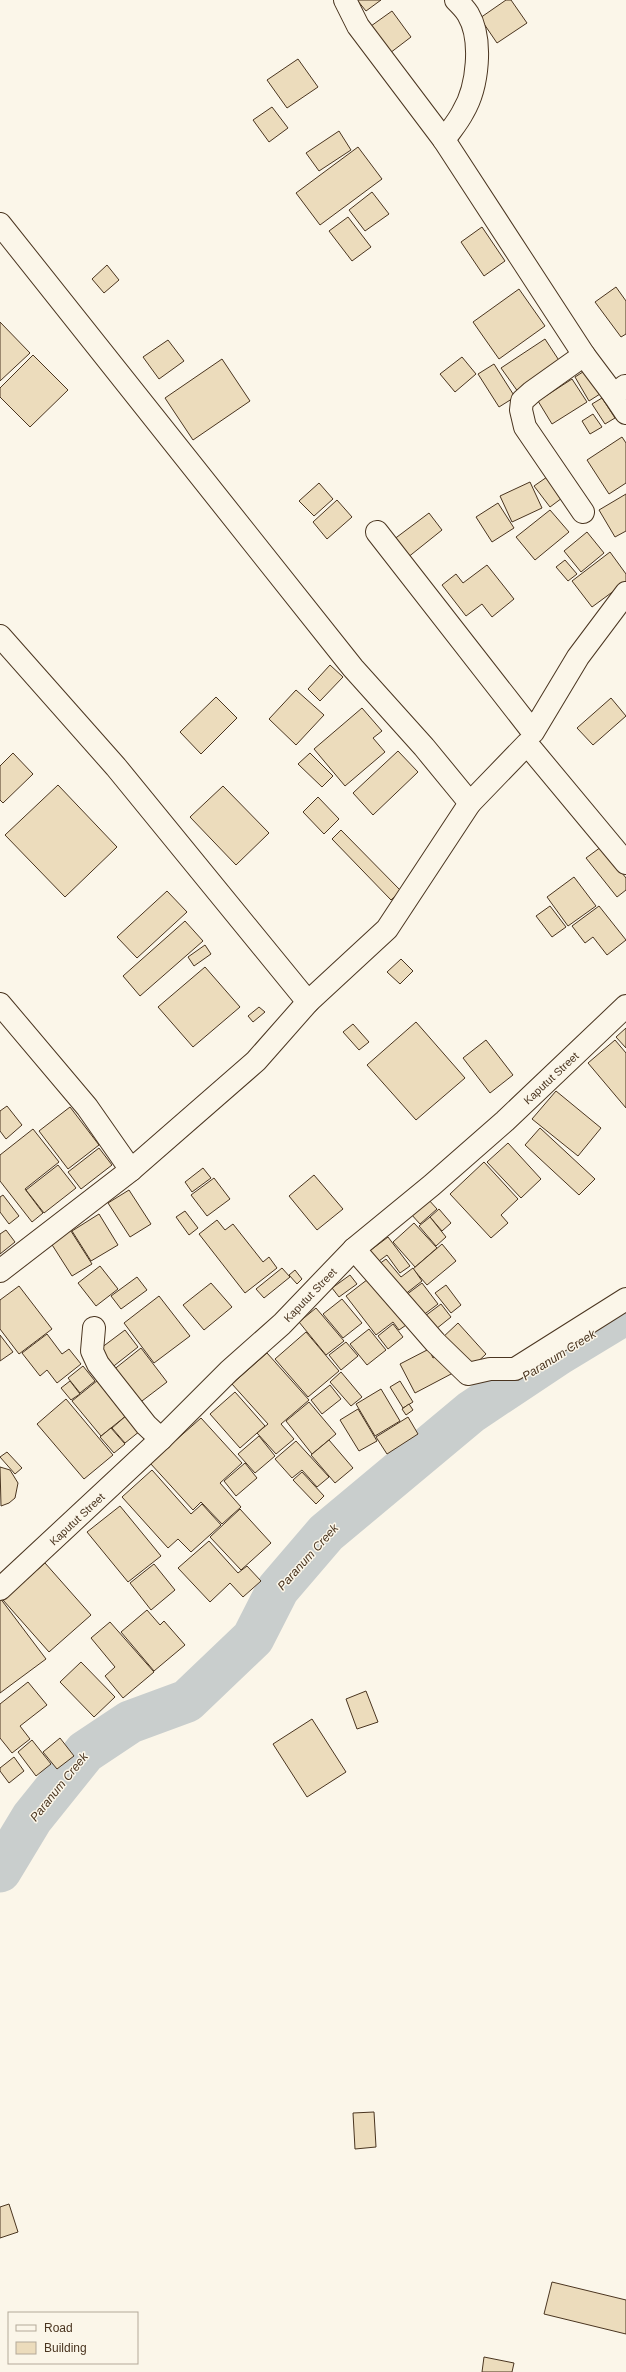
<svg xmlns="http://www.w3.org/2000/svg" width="626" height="2372" font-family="Helvetica,sans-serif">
  <rect width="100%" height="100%" fill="#fbf6e9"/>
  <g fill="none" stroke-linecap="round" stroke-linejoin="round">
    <!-- river -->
    <polyline stroke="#c9cecd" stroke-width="43" points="0,1871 32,1818 85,1752 130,1722 187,1701 253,1638 278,1589 326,1533 471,1412 558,1354 626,1313"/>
  </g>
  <!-- building -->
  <g fill="#ecdcbc" stroke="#4a3520">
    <polygon points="357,0 381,0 366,11"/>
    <polygon points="506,0 511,0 527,23 497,43 480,18"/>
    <polygon points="392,11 411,37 390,53 371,26"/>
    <polygon points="298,59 318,87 287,108 267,80"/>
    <polygon points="272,107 288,128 269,142 253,120"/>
    <polygon points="339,131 351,150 319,171 306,153"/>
    <polygon points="358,147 382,179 320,225 296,193"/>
    <polygon points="372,192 389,214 365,231 349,210"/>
    <polygon points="348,217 371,247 352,261 329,231"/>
    <polygon points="482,227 505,261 484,276 461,242"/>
    <polygon points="107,265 119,280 104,293 92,279"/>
    <polygon points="616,287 626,301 626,334 621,337 595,302"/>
    <polygon points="519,289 545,326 499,359 473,322"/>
    <polygon points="0,322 30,353 0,381"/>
    <polygon points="545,339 564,368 521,396 501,368"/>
    <polygon points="168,340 184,361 159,379 143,357"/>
    <polygon points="33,355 68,390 30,427 0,397 0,388"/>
    <polygon points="462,357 476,374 455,392 440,374"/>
    <polygon points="222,359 250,401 193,440 165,398"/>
    <polygon points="494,364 515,397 499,407 478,374"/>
    <polygon points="586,370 600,394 589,401 575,377"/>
    <polygon points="572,379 587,402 552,424 538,401"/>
    <polygon points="602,398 615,418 605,424 592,404"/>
    <polygon points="593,414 602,427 590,434 582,421"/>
    <polygon points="622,437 626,443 626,483 609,494 587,460"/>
    <polygon points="547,477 562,498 550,507 534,486"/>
    <polygon points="530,482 542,508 512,522 500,496"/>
    <polygon points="319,483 333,499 314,516 299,501"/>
    <polygon points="626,494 626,531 615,537 599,510"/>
    <polygon points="337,500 352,517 327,539 313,522"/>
    <polygon points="498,503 514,528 492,542 476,517"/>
    <polygon points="550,510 569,532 535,560 516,537"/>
    <polygon points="429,513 442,530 407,558 393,540"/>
    <polygon points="587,532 604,553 581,572 564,551"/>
    <polygon points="610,552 626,574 626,582 592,607 572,581"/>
    <polygon points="565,560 577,574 568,581 556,567"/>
    <polygon points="487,565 514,599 492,617 482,604 466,616 442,585 456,574 463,583"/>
    <polygon points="330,665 343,677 320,701 308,689"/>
    <polygon points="296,690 324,715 296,745 269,719"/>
    <polygon points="216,697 237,718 201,754 180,732"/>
    <polygon points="611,698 626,716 593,745 577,728"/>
    <polygon points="362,708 382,731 373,738 385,752 345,786 314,749"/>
    <polygon points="398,751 418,772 373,815 353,793"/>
    <polygon points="13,753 33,774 3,803 0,800 0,766"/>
    <polygon points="310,753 333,776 322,787 298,764"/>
    <polygon points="58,785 117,847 65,897 5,835"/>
    <polygon points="223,786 269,833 236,865 190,817"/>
    <polygon points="318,797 339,819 324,834 303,812"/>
    <polygon points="341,830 401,891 391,900 332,839"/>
    <polygon points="601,847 626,878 626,890 617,897 586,858"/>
    <polygon points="574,877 596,906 568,926 547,897"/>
    <polygon points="167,891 187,912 137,958 117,937"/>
    <polygon points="550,906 566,927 552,937 536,916"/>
    <polygon points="599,906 626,940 607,955 593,937 585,943 572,926"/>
    <polygon points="185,921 203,941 140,996 123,976"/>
    <polygon points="205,945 211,954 194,966 188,957"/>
    <polygon points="401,959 413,971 400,984 387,972"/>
    <polygon points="205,967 240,1007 193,1047 158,1007"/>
    <polygon points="259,1007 265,1012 253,1022 248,1016"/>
    <polygon points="416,1022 465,1078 416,1120 367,1065"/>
    <polygon points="353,1024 369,1042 359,1050 343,1032"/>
    <polygon points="626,1028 626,1048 616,1037"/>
    <polygon points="486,1040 513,1075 490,1093 463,1058"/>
    <polygon points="615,1040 626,1053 626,1108 588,1063"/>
    <polygon points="556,1091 601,1128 578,1156 532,1119"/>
    <polygon points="7,1106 22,1125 6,1139 0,1131 0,1111"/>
    <polygon points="70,1107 99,1145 68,1169 39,1131"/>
    <polygon points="540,1128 595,1179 579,1195 525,1145"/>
    <polygon points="33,1129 59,1162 25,1189 43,1213 32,1222 0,1181 0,1155"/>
    <polygon points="508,1143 541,1179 521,1198 487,1162"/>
    <polygon points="99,1148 112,1165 81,1189 68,1172"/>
    <polygon points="484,1162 518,1199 501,1215 508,1223 491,1238 450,1194"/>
    <polygon points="58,1165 76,1188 44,1213 26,1190"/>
    <polygon points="203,1168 211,1178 192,1192 185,1182"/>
    <polygon points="314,1175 343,1209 317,1230 289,1196"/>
    <polygon points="214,1178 230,1199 207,1216 191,1195"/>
    <polygon points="129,1190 151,1224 130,1237 108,1203"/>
    <polygon points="3,1195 19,1216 9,1224 0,1212 0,1197"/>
    <polygon points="428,1199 437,1209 420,1224 411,1214"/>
    <polygon points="439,1209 451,1223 442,1231 430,1217"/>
    <polygon points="185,1211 198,1228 189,1235 176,1217"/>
    <polygon points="99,1214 118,1245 91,1261 72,1231"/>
    <polygon points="430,1217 446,1237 436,1246 419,1226"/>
    <polygon points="217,1220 225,1230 233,1224 263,1262 269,1257 277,1268 245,1293 199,1234"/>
    <polygon points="414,1223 437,1248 415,1267 393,1242"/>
    <polygon points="69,1228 92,1264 72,1276 49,1240"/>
    <polygon points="6,1230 15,1242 0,1254 0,1234"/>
    <polygon points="388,1237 410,1266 400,1273 387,1255 375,1264 367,1253"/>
    <polygon points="442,1244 456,1261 427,1285 413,1269"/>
    <polygon points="386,1259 401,1277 413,1268 422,1281 399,1299 375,1267"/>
    <polygon points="100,1266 118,1289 96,1306 78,1283"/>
    <polygon points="282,1268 290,1277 264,1298 256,1289"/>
    <polygon points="295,1270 302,1279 297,1284 289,1275"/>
    <polygon points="350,1275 357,1284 339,1297 332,1288"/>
    <polygon points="372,1276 409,1323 399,1330 393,1322 376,1335 346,1296"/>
    <polygon points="137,1277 147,1290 121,1309 111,1296"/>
    <polygon points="211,1283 232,1307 204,1330 183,1305"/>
    <polygon points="422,1283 438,1304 418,1319 402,1298"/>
    <polygon points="446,1285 461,1305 451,1313 435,1293"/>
    <polygon points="19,1286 52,1329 19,1354 0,1329 0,1300"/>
    <polygon points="159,1296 190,1336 154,1363 124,1323"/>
    <polygon points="342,1299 362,1323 343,1338 323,1314"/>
    <polygon points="441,1304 451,1317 436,1329 425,1316"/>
    <polygon points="316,1308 344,1341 326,1355 299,1322"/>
    <polygon points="458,1323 486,1354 468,1371 440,1340"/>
    <polygon points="393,1324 403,1337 388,1349 378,1336"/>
    <polygon points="369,1329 386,1350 367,1365 350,1344"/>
    <polygon points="125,1330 138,1347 110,1369 97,1351"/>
    <polygon points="306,1332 339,1371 308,1397 275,1359"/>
    <polygon points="47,1334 62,1354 69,1349 81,1364 57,1383 47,1370 40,1376 22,1353"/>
    <polygon points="0,1335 13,1352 0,1361"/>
    <polygon points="346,1342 358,1356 341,1370 329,1355"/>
    <polygon points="141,1348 167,1382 138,1404 112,1371"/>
    <polygon points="429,1349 433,1358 442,1353 453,1373 415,1393 400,1364"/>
    <polygon points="267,1353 309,1400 281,1424 294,1439 276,1454 257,1433 268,1424 232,1384"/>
    <polygon points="83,1366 95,1381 80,1393 68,1378"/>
    <polygon points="341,1372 362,1397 351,1406 330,1382"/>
    <polygon points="98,1380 127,1415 101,1436 72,1401"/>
    <polygon points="70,1381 80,1394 71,1400 61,1388"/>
    <polygon points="400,1381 413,1402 403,1408 390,1387"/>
    <polygon points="330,1385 341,1399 322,1414 311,1400"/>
    <polygon points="381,1389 400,1421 375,1436 356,1404"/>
    <polygon points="235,1392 265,1426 240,1448 210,1414"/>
    <polygon points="66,1399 113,1455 84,1479 37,1424"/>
    <polygon points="309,1402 336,1434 312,1454 286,1421"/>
    <polygon points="409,1404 413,1410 406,1415 402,1409"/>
    <polygon points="358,1409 377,1441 359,1451 340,1420"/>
    <polygon points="127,1415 140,1431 125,1443 112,1428"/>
    <polygon points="408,1417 418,1434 387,1454 376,1437"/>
    <polygon points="201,1418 242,1463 220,1483 241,1507 222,1524 201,1502 193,1510 150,1463"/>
    <polygon points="111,1428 125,1444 114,1453 100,1437"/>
    <polygon points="259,1436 275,1456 255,1473 238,1454"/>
    <polygon points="329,1440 353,1468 335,1483 311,1455"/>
    <polygon points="296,1441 329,1477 317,1487 302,1470 292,1478 275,1459"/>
    <polygon points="7,1452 22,1468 15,1474 0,1457"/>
    <polygon points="245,1463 257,1478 236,1496 224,1481"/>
    <polygon points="0,1467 10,1470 18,1483 15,1498 9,1503 1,1506"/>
    <polygon points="152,1470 191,1514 202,1504 221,1525 191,1552 178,1539 168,1548 122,1497"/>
    <polygon points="302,1472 324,1496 316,1504 293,1480"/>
    <polygon points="120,1506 161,1556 128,1582 87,1532"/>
    <polygon points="240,1509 271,1543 241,1570 210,1537"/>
    <polygon points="209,1541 238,1573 247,1566 261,1581 243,1597 230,1583 210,1602 178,1568"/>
    <polygon points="45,1563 91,1615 49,1652 3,1600"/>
    <polygon points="154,1564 175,1590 151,1610 130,1583"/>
    <polygon points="0,1598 46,1659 0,1693"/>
    <polygon points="147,1610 160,1625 164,1621 185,1645 154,1671 121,1632"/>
    <polygon points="110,1622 154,1672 123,1698 105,1676 115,1667 91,1638"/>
    <polygon points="81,1662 115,1697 94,1717 60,1682"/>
    <polygon points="28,1682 47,1705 20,1726 30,1739 12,1753 0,1738 0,1704"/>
    <polygon points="366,1691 378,1722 357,1729 346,1699"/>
    <polygon points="312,1719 346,1772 307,1797 273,1744"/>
    <polygon points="60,1738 74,1756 57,1769 43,1752"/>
    <polygon points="32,1740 51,1764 36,1776 18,1752"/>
    <polygon points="14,1757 24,1771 9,1783 0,1771 0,1768"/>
    <polygon points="374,2112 376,2147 355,2149 353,2113"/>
    <polygon points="9,2204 18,2232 0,2238 0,2207"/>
    <polygon points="552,2282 626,2300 626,2334 544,2314"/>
    <polygon points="484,2357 514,2363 512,2372 482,2372"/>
  </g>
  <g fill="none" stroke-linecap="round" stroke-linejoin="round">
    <!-- minor casing -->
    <g stroke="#4a3520" stroke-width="24">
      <g id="minor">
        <polyline points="345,0 358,26 444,140 584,355 614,395"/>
        <path d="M444,140C450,131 458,122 463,112C478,87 483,39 468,14C465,9 460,4 456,0"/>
        <polyline points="0,224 353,668 424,747 470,803 527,744 626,863"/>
        <polyline points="625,386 614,395 626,413"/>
        <polyline points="583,512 525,427 521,410 522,401 532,392 584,355"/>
        <polyline points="377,532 533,732 578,657 626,593"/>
        <polyline points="0,636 116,767 308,1002"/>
        <polyline points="0,1004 87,1107 131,1170"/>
        <polyline points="354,1249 435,1342 468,1374 490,1369 515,1369 626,1299"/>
        <polyline points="0,1271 131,1170 256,1061 308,1002 387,929 470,803"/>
        <polyline points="94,1328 92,1351 98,1364 146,1425 161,1439"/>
        <polyline points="0,1589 161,1439 229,1371 282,1324 354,1249 432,1185 505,1121 626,1006"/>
      </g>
    </g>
    <!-- minor -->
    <use href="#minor" stroke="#fbf6e9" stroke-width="22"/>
  </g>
  <g text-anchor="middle" stroke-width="3" stroke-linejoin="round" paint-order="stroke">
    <!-- street labels -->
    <g font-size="11" fill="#4a3520" stroke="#fbf6e9">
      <text transform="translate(551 1078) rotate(-43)" y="4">Kaputut Street</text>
      <text transform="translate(310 1295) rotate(-46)" y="4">Kaputut Street</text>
      <text transform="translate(77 1519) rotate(-43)" y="4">Kaputut Street</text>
    </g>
    <!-- water labels -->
    <g font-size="12" font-style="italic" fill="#4a3520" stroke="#fbf6e9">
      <text transform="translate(559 1355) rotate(-32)" y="4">Paranum Creek</text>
      <text transform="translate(308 1557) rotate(-48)" y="4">Paranum Creek</text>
      <text transform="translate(59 1787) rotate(-51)" y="4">Paranum Creek</text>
    </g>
  </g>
  <!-- legend -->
  <rect x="8" y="2312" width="130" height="52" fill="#fbf6e9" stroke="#b4a999"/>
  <rect x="16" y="2325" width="20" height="6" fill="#fbf6e9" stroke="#b4a999"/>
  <text x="44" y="2332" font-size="12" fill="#4a3520">Road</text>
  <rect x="16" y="2342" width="20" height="12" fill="#ecdcbc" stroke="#b4a999"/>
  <text x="44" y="2352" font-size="12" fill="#4a3520">Building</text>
</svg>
